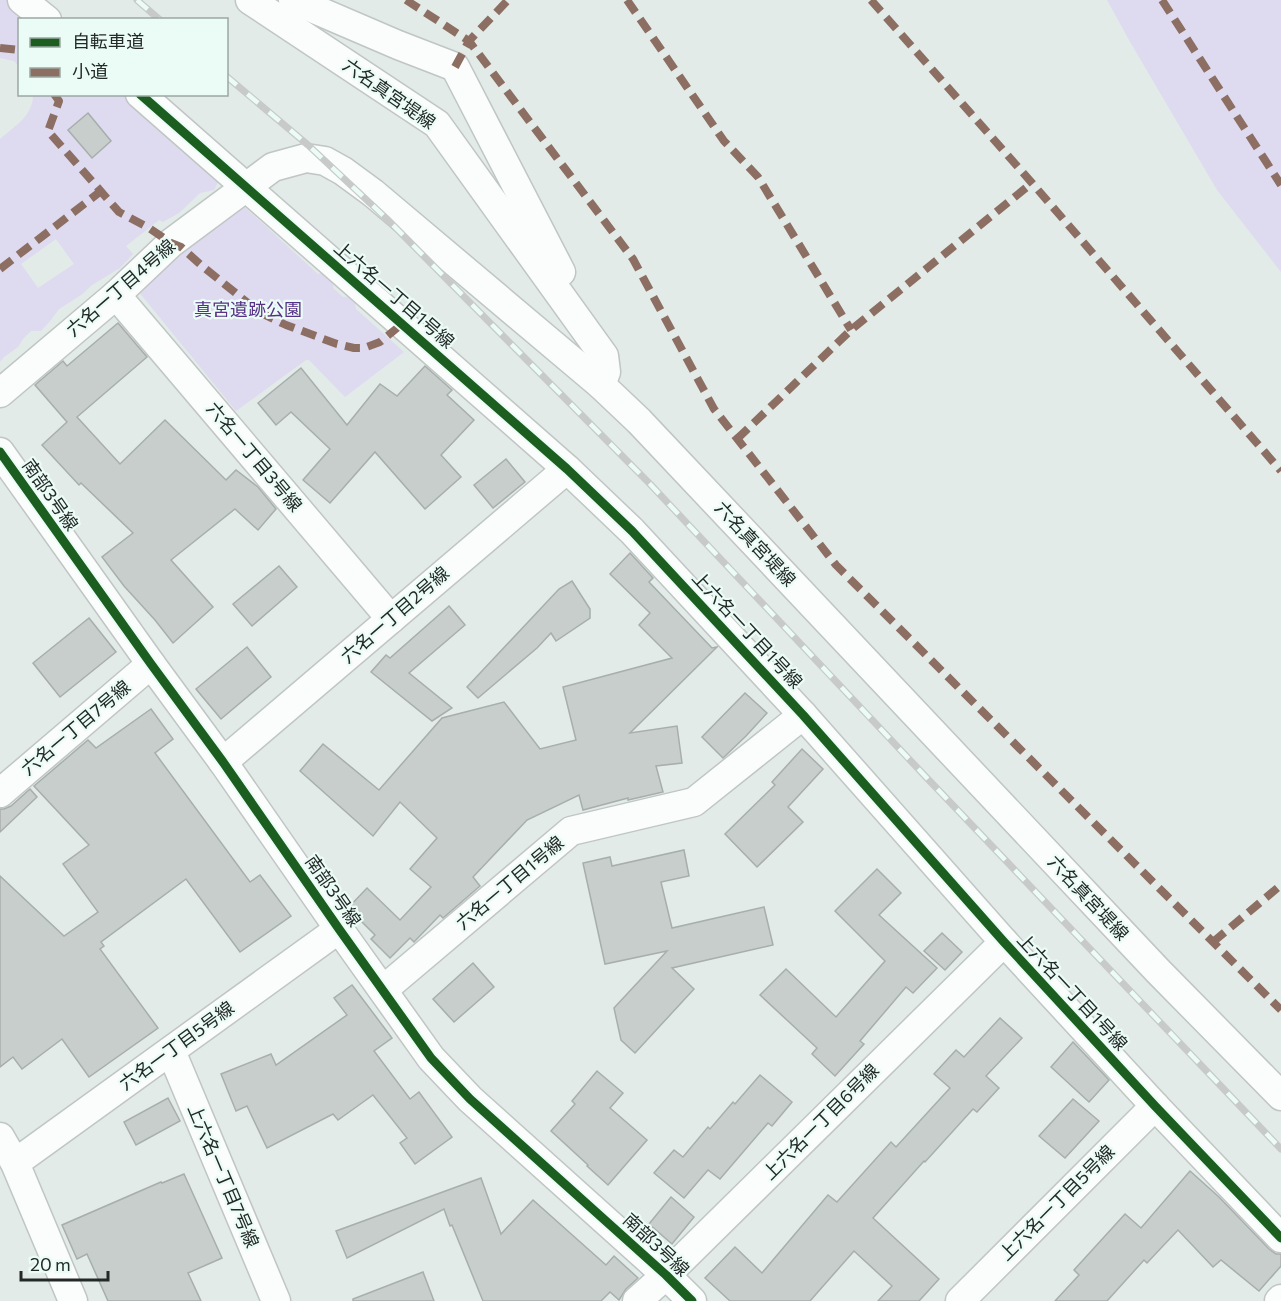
<svg xmlns="http://www.w3.org/2000/svg" width="1281" height="1301" font-family="Commissioner,'Noto Sans JP',sans-serif">
  <rect width="100%" height="100%" fill="#e2ebe8"/>
  <!-- green -->
  <g fill="#dedaf0" fill-rule="evenodd">
    <polygon points="0,0 10,0 36,19 20,20 19,66 14,61 0,58"/>
    <polygon points="1107,0 1281,0 1281,272 1217,190 1129,40"/>
    <path d="M33,95H130L136,100L141,114L221,176L214,190L200,193L179,213L163,222L159,220L126,246L133,254L120,268L92,285L81,295L59,309L51,320L41,331H31L23,339L18,347L4,357L0,362V139C15,126 33,116 33,95ZM87,113L111,141L92,158L68,130ZM56,239L74,264L38,288L21,264Z"/>
    <polygon points="238,201 318,274 324,272 334,280 333,288 343,297 354,296 356,309 404,352 345,397 309,360 306,360 236,411 134,286"/>
  </g>
  <!-- building -->
  <g fill="#c8cecc" stroke="#a7aeac" stroke-width="1.5">
    <polygon points="88,113 111,141 92,158 68,130"/>
    <polygon points="118,323 147,357 77,417 120,464 165,420 226,480 236,470 258,487 276,509 258,530 235,509 171,560 213,607 173,643 155,620 124,586 102,557 133,533 81,483 79,485 42,445 67,422 35,385 63,361 67,366"/>
    <polygon points="425,366 452,390 447,395 474,420 441,455 461,477 425,509 375,452 330,503 303,480 330,449 291,412 276,425 258,403 301,368 347,425 380,384 397,396"/>
    <polygon points="506,459 525,482 493,508 474,485"/>
    <polygon points="630,553 653,578 649,582 712,648 717,647 630,733 677,726 682,763 656,766 663,792 628,800 628,798 583,810 579,795 527,820 473,877 480,886 443,918 440,915 414,942 410,938 390,958 371,939 375,935 348,908 367,888 400,920 431,887 410,869 437,838 400,802 373,836 300,771 323,744 379,790 442,718 504,702 540,749 576,740 563,687 672,658 639,625 650,613 610,574"/>
    <polygon points="279,566 297,587 252,626 233,604"/>
    <polygon points="572,581 590,609 590,618 556,641 551,633 537,648 478,698 467,687 559,589"/>
    <polygon points="449,606 465,625 409,673 452,708 432,721 371,672 386,655 390,658"/>
    <polygon points="89,618 116,652 60,697 33,663"/>
    <polygon points="247,647 271,677 221,719 196,689"/>
    <polygon points="745,693 767,713 746,736 723,758 702,737"/>
    <polygon points="151,709 173,739 155,753 250,882 260,875 291,916 240,952 186,879 101,942 104,946 100,949 158,1028 89,1077 62,1039 22,1069 13,1057 0,1067 0,876 64,936 98,912 63,864 89,845 34,786 88,740 96,748"/>
    <polygon points="802,749 823,769 788,807 803,822 757,867 725,834 775,785 772,782"/>
    <polygon points="30,789 37,797 0,832 0,809 4,809 11,806"/>
    <polygon points="684,850 689,876 661,882 672,928 764,907 773,945 672,968 694,989 635,1053 621,1040 614,1008 667,951 605,964 583,863 610,857 612,866"/>
    <polygon points="877,869 901,893 879,915 937,968 913,993 906,987 860,1041 864,1044 835,1076 812,1054 817,1048 760,995 786,969 836,1017 885,961 835,911"/>
    <polygon points="942,933 962,952 945,970 924,951"/>
    <polygon points="473,963 494,987 454,1022 433,999"/>
    <polygon points="352,985 392,1038 374,1051 410,1099 419,1092 452,1137 415,1164 400,1143 407,1138 373,1095 338,1120 333,1114 267,1148 247,1106 236,1111 221,1074 271,1054 276,1065 347,1015 334,998"/>
    <polygon points="1000,1018 1022,1038 986,1076 999,1088 977,1112 973,1109 925,1162 924,1161 873,1218 939,1279 919,1301 878,1301 892,1286 854,1251 810,1301 730,1301 705,1278 735,1247 762,1273 828,1195 837,1202 891,1142 896,1147 950,1088 934,1074 956,1050 964,1057"/>
    <polygon points="1073,1042 1109,1080 1089,1102 1051,1067"/>
    <polygon points="597,1071 623,1093 610,1108 647,1140 608,1185 587,1166 588,1165 551,1131 575,1104 572,1101"/>
    <polygon points="760,1075 792,1102 772,1126 768,1123 720,1179 708,1170 684,1198 654,1173 674,1150 683,1157 708,1127 710,1129 733,1102 735,1104"/>
    <polygon points="168,1098 180,1121 136,1145 124,1122"/>
    <polygon points="1073,1099 1099,1121 1065,1158 1039,1136"/>
    <polygon points="1190,1171 1219,1197 1269,1249 1276,1254 1281,1254 1281,1266 1259,1291 1221,1260 1213,1267 1178,1230 1147,1263 1144,1260 1107,1301 1055,1301 1079,1275 1074,1270 1125,1214 1141,1228"/>
    <polygon points="184,1174 222,1258 188,1273 201,1301 108,1301 87,1254 77,1259 62,1225 161,1182 162,1183"/>
    <polygon points="481,1178 501,1234 533,1200 606,1265 614,1256 638,1278 626,1289 619,1300 610,1292 601,1301 483,1301 452,1225 450,1226 444,1209 347,1258 336,1231"/>
    <polygon points="671,1197 694,1217 672,1244 649,1224"/>
    <polygon points="423,1272 434,1301 353,1301 353,1299"/>
  </g>
  <g fill="none" stroke-linecap="round" stroke-linejoin="round">
    <!-- minor casing -->
    <g stroke="#bfc6c3" stroke-width="31">
      <g id="minor">
        <polyline points="22,0 47,20"/>
        <polyline points="250,0 437,124 604,356 606,372 601,385 639,421 1158,971 1281,1096"/>
        <polyline points="293,0 398,45 455,67 561,272"/>
        <polyline points="140,94 567,469 632,531 803,715 1004,942 1155,1106 1281,1238"/>
        <polyline points="116,295 391,619"/>
        <polyline points="0,393 116,295 171,243 273,167 306,158 325,161 343,171 373,193 601,385"/>
        <polyline points="0,452 151,664 223,762 339,929 431,1058 470,1099 666,1275 692,1301"/>
        <polyline points="223,762 567,469"/>
        <polyline points="0,793 151,664"/>
        <polyline points="383,990 571,831 694,802 803,715"/>
        <polyline points="171,1051 276,1301"/>
        <polyline points="0,1137 15,1163 73,1301"/>
        <polyline points="15,1163 339,929"/>
        <polyline points="637,1301 666,1275 1004,942"/>
        <polyline points="960,1301 1155,1106"/>
        <polyline points="1279,1301 1281,1299"/>
      </g>
    </g>
    <!-- minor -->
    <use href="#minor" stroke="#fbfcfc" stroke-width="28"/>
    <!-- rail casing -->
    <g stroke="#c7cac9" stroke-width="7">
      <g id="rail">
        <polyline points="137,0 160,20"/>
        <polyline points="226,76 308,145 387,219 650,484 925,776 1281,1149"/>
      </g>
    </g>
    <!-- rail -->
    <use href="#rail" stroke="#ebfcf6" stroke-width="4.5" stroke-dasharray="14" stroke-linecap="butt"/>
    <!-- quiet -->
    <g stroke="#8d6e63" stroke-width="8" stroke-dasharray="15 8" stroke-linecap="butt">
      <polyline points="406,0 469,41 633,259 714,409 836,565 1281,1010"/>
      <polyline points="627,0 724,141 758,177 851,330"/>
      <polyline points="871,0 1032,183 1281,471"/>
      <polyline points="1162,0 1281,185"/>
      <polyline points="0,48 20,50"/>
      <polyline points="455,67 469,41 508,0"/>
      <polyline points="54,94 59,101 48,131 119,212 149,228 171,243 181,247 201,265 259,312 286,325 337,344 354,348 364,348 380,342 402,324"/>
      <polyline points="0,269 101,191"/>
      <polyline points="737,439 851,330 1032,183"/>
      <polyline points="1213,942 1281,885"/>
    </g>
    <!-- cycleway casing -->
    <g stroke="#ebfcf6" stroke-width="13">
      <g id="cycleway">
        <polyline points="140,94 567,469 632,531 803,715 1004,942 1155,1106 1281,1238"/>
        <polyline points="0,452 151,664 223,762 339,929 431,1058 470,1099 666,1275 692,1301"/>
      </g>
    </g>
    <!-- cycleway -->
    <use href="#cycleway" stroke="#1b5e20" stroke-width="9"/>
  </g>
  <g text-anchor="middle" stroke-width="4.5" stroke-linejoin="round" paint-order="stroke">
    <!-- street labels -->
    <g font-size="18" fill="#232927" stroke="#ebfcf6">
      <text transform="translate(389 94) rotate(35)" y="6">六名真宮堤線</text>
      <text transform="translate(121 288) rotate(-41)" y="6">六名一丁目4号線</text>
      <text transform="translate(394 295) rotate(41)" y="6">上六名一丁目1号線</text>
      <text transform="translate(254 457) rotate(50)" y="6">六名一丁目3号線</text>
      <text transform="translate(50 495) rotate(55)" y="6">南部3号線</text>
      <text transform="translate(755 544) rotate(47)" y="6">六名真宮堤線</text>
      <text transform="translate(395 615) rotate(-41)" y="6">六名一丁目2号線</text>
      <text transform="translate(747 630) rotate(47)" y="6">上六名一丁目1号線</text>
      <text transform="translate(76 728) rotate(-40)" y="6">六名一丁目7号線</text>
      <text transform="translate(510 883) rotate(-40)" y="6">六名一丁目1号線</text>
      <text transform="translate(333 891) rotate(55)" y="6">南部3号線</text>
      <text transform="translate(1088 898) rotate(47)" y="6">六名真宮堤線</text>
      <text transform="translate(1072 992) rotate(47)" y="6">上六名一丁目1号線</text>
      <text transform="translate(177 1046) rotate(-36)" y="6">六名一丁目5号線</text>
      <text transform="translate(821 1122) rotate(-45)" y="6">上六名一丁目6号線</text>
      <text transform="translate(223 1176) rotate(67)" y="6">上六名一丁目7号線</text>
      <text transform="translate(1057 1203) rotate(-45)" y="6">上六名一丁目5号線</text>
      <text transform="translate(656 1245) rotate(43)" y="6">南部3号線</text>
    </g>
    <!-- park labels -->
    <g font-size="18" fill="#563287" stroke="#ebfcf6">
      <text x="248" y="316">真宮遺跡公園</text>
    </g>
  </g>
  <!-- legend -->
  <rect x="18" y="18" width="210" height="78" fill="#ebfcf6" stroke="#9ba8a3" stroke-width="1.5"/>
  <rect x="30" y="38" width="30" height="9" fill="#1b5e20" stroke="#9ba8a3" stroke-width="1.5"/>
  <text x="72" y="48" font-size="18" fill="#232927">自転車道</text>
  <rect x="30" y="68" width="30" height="9" fill="#8d6e63" stroke="#9ba8a3" stroke-width="1.5"/>
  <text x="72" y="78" font-size="18" fill="#232927">小道</text>
  <!-- scale -->
  <path d="M21 1271v9h87v-9" fill="none" stroke="#232927" stroke-width="3"/>
  <text x="30" y="1271" font-size="18" fill="#232927" stroke="#ebfcf6" stroke-width="4.5" paint-order="stroke">20 m</text>
</svg>
